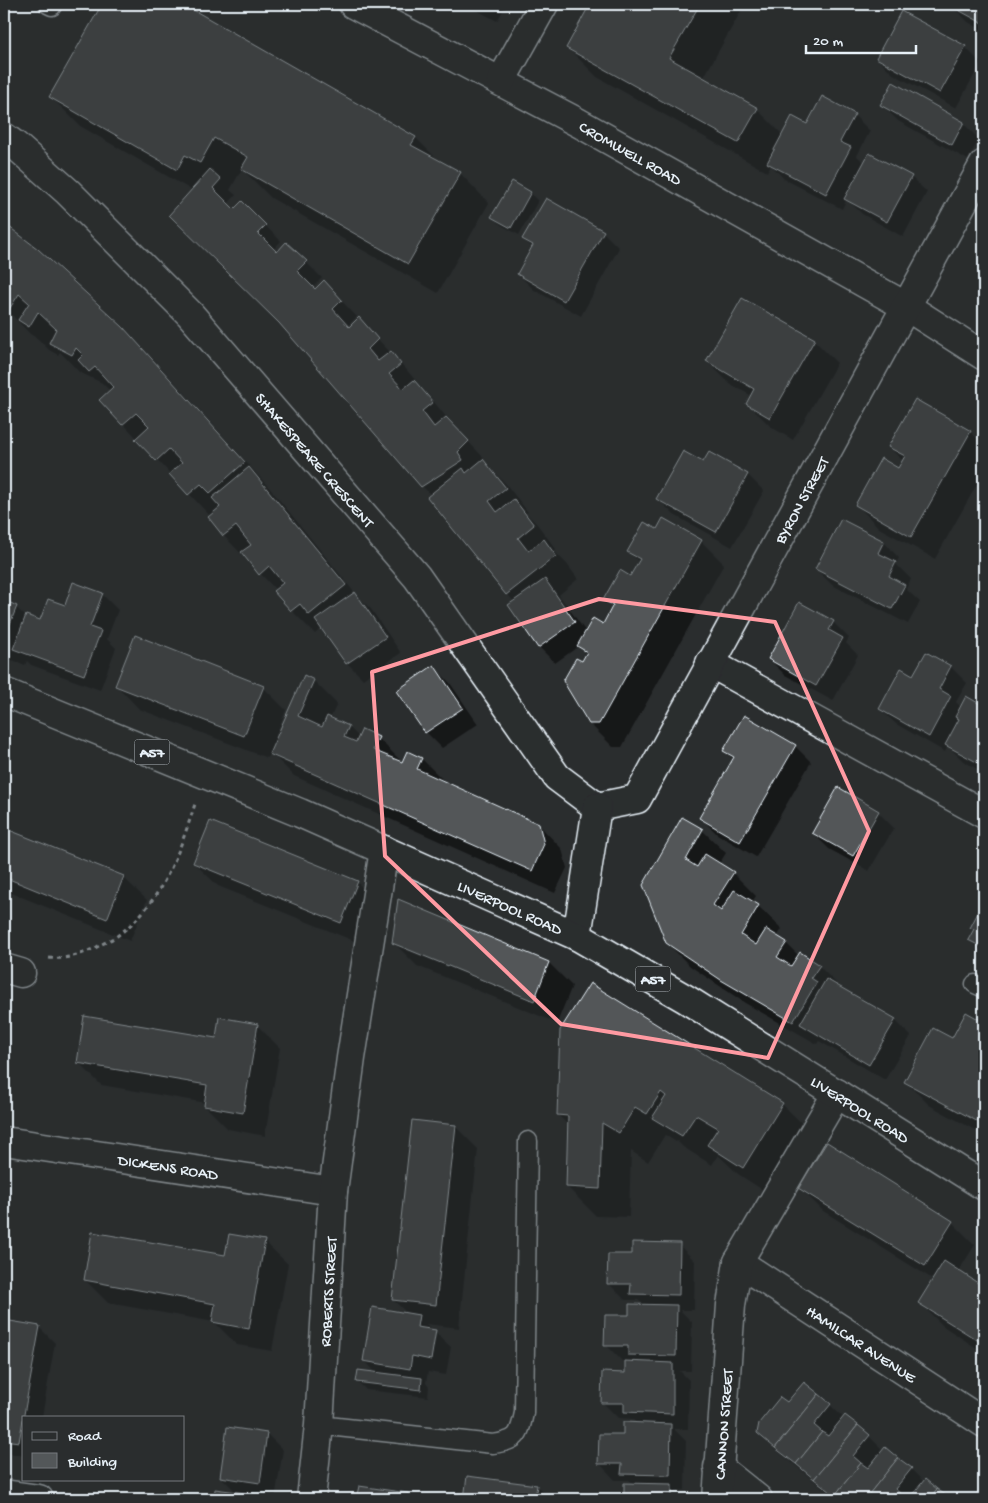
<svg xmlns="http://www.w3.org/2000/svg" width="988" height="1503" font-family="'Gochi Hand',sans-serif">
  <rect width="100%" height="100%" fill="#2a2d2e"/>
  <filter id="ink" filterUnits="userSpaceOnUse"><feTurbulence type="fractalNoise" baseFrequency=".02" numOctaves="2"/><feDisplacementMap in="SourceGraphic" scale="10" xChannelSelector="R" yChannelSelector="G"/><feConvolveMatrix kernelMatrix="1 2 1 2 8 2 1 2 1" color-interpolation-filters="sRGB"/></filter>
  <g filter="url(#ink)">
    <!-- shadow -->
    <g fill="#0007">
      <polygon points="104,4 180,4 416,138 441,163 460,173 489,203 438,293 271,198 242,169 230,190 236,195 228,204 234,210 242,203 281,241 273,250 277,253 306,262 322,278 312,288 315,290 324,282 357,317 348,325 350,328 359,319 406,369 416,381 414,382 430,397 448,419 447,419 484,458 482,460 506,484 528,512 526,513 537,524 556,549 554,551 567,564 578,579 559,595 586,632 603,626 613,608 605,599 631,578 639,562 629,552 657,530 701,541 724,564 622,747 613,747 590,724 583,663 587,654 579,646 555,663 539,647 514,602 429,497 431,495 422,486 193,191 80,126 51,97"/>
      <polygon points="465,4 507,4 497,21"/>
      <polygon points="592,4 745,4 703,79 757,109 783,135 807,125 822,98 854,115 870,131 857,156 865,163 911,177 927,192 903,237 862,214 847,199 842,209 784,179 771,165 767,172 597,77 567,47"/>
      <polygon points="791,4 803,4 800,9"/>
      <polygon points="954,4 984,4 984,31 968,22 952,6"/>
      <polygon points="965,47 981,63 956,108 893,74 877,58"/>
      <polygon points="882,105 963,123 979,139 968,160 898,121"/>
      <polygon points="530,193 538,201 519,235 501,225 493,217"/>
      <polygon points="4,224 37,250 152,358 273,492 359,598 371,609 401,653 363,679 347,663 322,628 315,634 292,611 276,590 224,536 211,517 101,400 110,391 102,383 79,372 60,352 58,355 49,350 38,339 30,334 4,307"/>
      <polygon points="603,232 619,248 581,316 534,290 518,274 533,248 524,239"/>
      <polygon points="814,340 837,363 793,440 771,427 748,404 752,396 730,384 707,361"/>
      <polygon points="915,401 971,432 984,446 984,472 935,559 879,528 856,504 898,470 903,461 889,447"/>
      <polygon points="710,453 748,475 764,491 732,547 674,515 658,499 704,463"/>
      <polygon points="841,521 884,542 899,558 896,564 911,579 906,589 920,602 908,624 832,585 816,569"/>
      <polygon points="102,594 118,610 107,639 116,648 100,690 31,665 27,661 25,665 4,657 4,645 7,646 8,644 4,642 4,602 16,607 25,616 41,621 65,606"/>
      <polygon points="833,622 849,638 846,643 858,655 833,701 785,675 769,659"/>
      <polygon points="926,654 951,667 967,683 956,702 961,707 981,705 984,699 984,773 963,761 948,746 945,752 896,724 880,709 913,677"/>
      <polygon points="434,667 450,683 478,724 442,748 426,732 398,692"/>
      <polygon points="305,677 314,681 337,704 330,719 349,727 360,738 378,738 403,763 407,753 422,759 445,782 539,825 562,849 567,868 555,893 294,776 270,752 267,758 139,709 116,685 263,687 286,710 276,735 278,736"/>
      <polygon points="795,746 811,762 756,857 717,834 701,818 734,760 725,751"/>
      <polygon points="839,789 878,812 894,828 869,871 829,849 813,833"/>
      <polygon points="4,829 123,877 147,900 130,941 4,890"/>
      <polygon points="702,830 726,853 719,864 733,873 756,896 752,902 758,906 782,929 777,937 786,943 799,956 819,966 842,989 895,1020 911,1036 885,1080 819,1041 817,1044 745,1003 690,966 667,943 645,885"/>
      <polygon points="194,863 357,882 380,906 364,945 218,886"/>
      <polygon points="984,904 984,954 970,939 974,930 971,927"/>
      <polygon points="393,942 549,963 572,986 557,1023 417,966"/>
      <polygon points="590,984 782,1104 812,1133 772,1196 738,1174 718,1155 712,1165 683,1147 677,1141 676,1142 665,1135 648,1162 631,1151 629,1217 596,1216 567,1187 569,1126 558,1115"/>
      <polygon points="967,1014 984,1023 984,1135 929,1105 906,1082 953,1040"/>
      <polygon points="257,1025 280,1048 265,1136 228,1129 205,1106 206,1103 101,1085 78,1062 217,1040"/>
      <polygon points="455,1126 478,1149 459,1328 426,1324 451,1347 446,1375 428,1372 426,1383 429,1387 428,1397 366,1390 358,1382 377,1374 364,1360 409,1315 393,1300"/>
      <polygon points="800,1188 952,1222 975,1245 958,1272 984,1288 984,1353 943,1326 920,1303 934,1280 823,1211"/>
      <polygon points="264,1241 288,1264 272,1351 237,1345 214,1322 108,1303 85,1280 226,1257"/>
      <polygon points="679,1245 695,1261 694,1310 680,1310 692,1322 691,1371 680,1371 689,1380 688,1429 674,1429 686,1441 685,1490 676,1490 685,1499 601,1499 601,1495 625,1496 634,1484 629,1480 615,1480 599,1463 624,1435 638,1424 632,1419 618,1418 602,1402 627,1374 627,1361 622,1361 606,1345 630,1317 644,1305 638,1300 625,1300 609,1284 633,1255"/>
      <polygon points="4,1321 39,1327 55,1343 42,1417 24,1417 24,1456 4,1452"/>
      <polygon points="804,1383 830,1405 844,1418 869,1436 884,1451 911,1469 924,1482 925,1481 949,1499 837,1499 775,1449 758,1433 787,1404"/>
      <polygon points="267,1434 283,1450 275,1499 259,1496 262,1499 215,1499 216,1491 238,1494 221,1477"/>
      <polygon points="468,1478 537,1486 550,1499 465,1499"/>
      <polygon points="360,1487 408,1495 412,1499 358,1499"/>
    </g>
    <!-- building -->
    <g fill="#535759" stroke="#e8f1f8">
      <polygon points="102,4 183,4 416,137 411,145 461,172 408,264 241,169 248,157 214,138 200,163 185,155 177,170 49,97"/>
      <polygon points="590,4 700,4 669,58 758,108 738,143 566,48"/>
      <polygon points="952,4 984,4 984,24 951,6"/>
      <polygon points="901,11 966,46 940,93 876,58"/>
      <polygon points="893,82 964,122 952,145 880,105"/>
      <polygon points="822,96 855,114 840,142 851,147 826,194 767,163 792,116 807,124"/>
      <polygon points="869,153 912,176 887,222 844,199"/>
      <polygon points="210,169 221,179 213,188 234,209 242,201 266,225 258,233 277,252 286,242 307,261 297,271 315,289 324,280 342,300 333,309 349,327 359,317 378,339 368,349 378,361 391,351 401,364 389,374 403,389 414,380 433,402 422,411 434,427 446,417 469,441 458,452 463,460 421,487 279,323 169,215"/>
      <polygon points="512,181 531,192 511,228 491,217"/>
      <polygon points="546,198 604,231 564,301 517,274 533,245 522,239"/>
      <polygon points="4,223 38,249 123,327 245,462 210,493 201,484 188,495 169,474 182,463 169,449 156,461 135,439 149,426 136,413 122,425 99,400 113,387 95,367 89,372 78,360 83,355 76,348 72,355 49,343 56,329 39,313 38,312 29,327 18,320 29,303 19,294 8,311 4,308 4,298 11,287 4,281"/>
      <polygon points="742,298 815,339 770,418 746,404 754,389 706,361"/>
      <polygon points="915,399 971,431 911,537 855,505 881,458 898,468 905,456 888,447"/>
      <polygon points="683,451 703,462 709,452 748,474 716,532 656,499"/>
      <polygon points="483,459 506,488 489,501 497,512 514,499 534,525 518,538 528,551 544,539 556,556 506,595 427,497 463,468 466,473"/>
      <polygon points="249,467 346,585 309,615 300,604 291,611 273,591 283,583 269,566 259,575 241,552 251,545 236,526 223,536 208,517 220,507 212,498"/>
      <polygon points="663,518 702,540 599,724 589,724 563,681 576,658 582,661 587,652 577,646 593,618 603,624 613,605 603,600 620,570 630,576 640,559 627,552 644,522 657,529"/>
      <polygon points="841,519 884,541 878,553 896,562 889,576 905,585 892,609 815,569"/>
      <polygon points="545,579 575,622 538,648 508,605"/>
      <polygon points="73,582 103,593 90,627 101,631 84,675 13,649 26,615 40,620 48,599 65,605"/>
      <polygon points="355,592 386,637 346,664 315,620"/>
      <polygon points="4,600 17,606 4,639"/>
      <polygon points="799,602 834,621 829,630 843,638 816,686 768,659"/>
      <polygon points="135,635 264,686 244,736 115,686"/>
      <polygon points="926,652 951,666 939,689 951,696 929,737 879,709 901,668 913,675"/>
      <polygon points="434,665 463,708 425,733 396,691"/>
      <polygon points="304,675 314,680 298,716 322,727 327,716 349,726 344,737 356,742 362,729 379,737 373,750 402,762 407,751 422,758 417,769 539,824 544,844 532,871 269,754"/>
      <polygon points="966,696 980,704 984,696 984,766 945,745 959,719 955,717"/>
      <polygon points="744,715 796,745 740,842 699,818 734,757 723,751"/>
      <polygon points="838,787 879,811 853,856 812,833"/>
      <polygon points="682,817 703,829 686,860 697,867 705,854 734,872 713,905 721,911 734,890 759,905 741,935 756,945 766,929 787,942 777,957 791,966 800,952 820,965 811,978 817,982 793,1022 721,980 666,943 643,885"/>
      <polygon points="210,821 358,881 341,923 193,863"/>
      <polygon points="4,828 124,876 107,919 4,877"/>
      <polygon points="398,899 549,962 534,1001 392,943"/>
      <polygon points="984,901 984,948 968,940 974,929 970,928"/>
      <polygon points="826,979 896,1019 869,1065 800,1024"/>
      <polygon points="590,983 783,1103 743,1168 707,1145 718,1128 696,1115 682,1136 652,1118 666,1096 661,1092 647,1114 635,1107 619,1133 602,1123 600,1189 566,1187 568,1116 557,1115 560,1030"/>
      <polygon points="966,1012 984,1022 984,1125 904,1082 933,1028 952,1038"/>
      <polygon points="84,1016 216,1038 219,1017 258,1024 243,1113 204,1106 207,1085 77,1063"/>
      <polygon points="412,1120 456,1125 436,1305 392,1300"/>
      <polygon points="827,1142 953,1221 925,1266 798,1188"/>
      <polygon points="92,1232 225,1255 229,1234 265,1240 249,1329 212,1322 215,1304 84,1280"/>
      <polygon points="632,1242 680,1243 679,1295 630,1294 631,1284 607,1284 608,1254 632,1254"/>
      <polygon points="944,1261 984,1287 984,1353 979,1349 982,1343 918,1303"/>
      <polygon points="629,1304 677,1305 676,1356 628,1355 628,1346 604,1346 605,1315 629,1315"/>
      <polygon points="372,1307 419,1315 417,1327 436,1330 431,1360 412,1356 410,1369 363,1361"/>
      <polygon points="4,1320 40,1326 19,1442 4,1440"/>
      <polygon points="625,1361 673,1363 673,1414 624,1412 624,1403 601,1403 602,1372 625,1373"/>
      <polygon points="358,1370 422,1378 421,1390 356,1382"/>
      <polygon points="804,1382 819,1394 775,1448 757,1433 759,1423 780,1397 787,1402"/>
      <polygon points="819,1394 831,1404 814,1425 822,1432 796,1464 775,1448"/>
      <polygon points="845,1415 858,1425 814,1479 796,1464 822,1432 828,1436"/>
      <polygon points="623,1422 671,1424 670,1475 621,1474 622,1464 598,1464 599,1434 623,1434"/>
      <polygon points="858,1425 870,1435 853,1456 861,1463 835,1495 814,1479"/>
      <polygon points="227,1427 267,1433 260,1483 220,1477"/>
      <polygon points="885,1447 898,1458 865,1499 840,1499 835,1495 861,1463 868,1468"/>
      <polygon points="898,1458 912,1468 895,1489 901,1494 896,1499 865,1499"/>
      <polygon points="467,1476 537,1485 535,1499 464,1499"/>
      <polygon points="925,1479 937,1489 929,1499 909,1499"/>
      <polygon points="624,1483 672,1484 672,1499 600,1499 600,1494 624,1495"/>
      <polygon points="359,1486 408,1493 408,1499 356,1499"/>
      <polygon points="215,1489 260,1495 259,1499 214,1499"/>
      <polygon points="937,1489 951,1499 929,1499"/>
    </g>
    <g fill="none" stroke-linecap="round" stroke-linejoin="round">
      <!-- lane casing -->
      <g stroke="#e8f1f8" stroke-width="21">
        <g id="lane">
          <polyline points="48,4 52,6"/>
          <polyline points="975,984 984,988"/>
          <path d="M319,1425L493,1444C517,1440 519,1437 524,1413L528,1141"/>
        </g>
      </g>
      <!-- street casing -->
      <g stroke="#e8f1f8" stroke-width="31">
        <g id="street">
          <path id="s1" d="M353,4L579,123L907,307L984,356"/>
          <polyline points="501,81 544,4"/>
          <path id="s2" d="M4,137L15,145L68,192L190,314L417,577L557,777L597,807"/>
          <polyline points="710,663 984,814"/>
          <path id="s3" d="M597,807L637,799L984,164"/>
          <polyline points="577,936 597,807"/>
          <polyline points="4,968 21,973"/>
          <path id="s4" d="M4,1141L333,1191"/>
          <path id="s5" d="M738,1262L984,1423"/>
          <polyline points="718,1467 758,1499"/>
          <polyline points="4,1494 39,1499"/>
          <path id="s6" d="M311,1499L319,1425L333,1191L351,1058L384,850"/>
          <path id="s7" d="M717,1499L731,1305L738,1262L837,1093"/>
        </g>
      </g>
      <!-- primary casing -->
      <g stroke="#e8f1f8" stroke-width="31">
        <g id="primary">
          <path id="s8" d="M4,692L300,813L577,936L686,999L984,1186"/>
        </g>
      </g>
      <!-- path -->
      <path stroke="#e8f1f8" stroke-width="3" stroke-dasharray="4 4" stroke-linecap="butt" d="M49,958C65,960 83,954 97,947C103,943 111,940 117,936C161,904 179,854 195,804"/>
      <!-- lane -->
      <use href="#lane" stroke="#2a2d2e" stroke-width="18"/>
      <!-- street -->
      <use href="#street" stroke="#2a2d2e" stroke-width="28"/>
      <!-- primary -->
      <use href="#primary" stroke="#2a2d2e" stroke-width="28"/>
    </g>
  </g>
  <!-- marked area -->
  <path d="M0 0H988V1503H0ZM599,599L775,622L869,831L768,1058L561,1024L385,856L372,672Z" fill="#2a2d2e" fill-opacity=".55" fill-rule="evenodd"/>
  <path fill="none" stroke="#ff9aa2" stroke-width="4" stroke-linejoin="round" d="M599,599L775,622L869,831L768,1058L561,1024L385,856L372,672Z"/>
  <g text-anchor="middle" stroke-width="5" stroke-linejoin="round" paint-order="stroke">
    <!-- shield labels -->
    <g fill="#2a2d2e" stroke="#afb6bb" stroke-width="1">
      <rect x="134.5" y="739.5" width="35" height="25" rx="4"/>
      <rect x="635.5" y="966.5" width="35" height="25" rx="4"/>
    </g>
    <g font-size="15" font-weight="bold" fill="#e8f1f8">
      <text x="152" y="757">A57</text>
      <text x="653" y="984">A57</text>
    </g>
    <!-- street labels -->
    <g font-size="16" fill="#e8f1f8" stroke="#2a2d2e">
      <text dy="6" stroke="none"><textPath href="#s1" startOffset="315">CROMWELL ROAD</textPath></text>
      <text dy="6" stroke="none"><textPath href="#s2" startOffset="449">SHAKESPEARE CRESCENT</textPath></text>
      <text dy="6" stroke="none"><textPath href="#s3" startOffset="382">BYRON STREET</textPath></text>
      <text dy="6" stroke="none"><textPath href="#s8" startOffset="550">LIVERPOOL ROAD</textPath></text>
      <text dy="6" stroke="none"><textPath href="#s8" startOffset="955">LIVERPOOL ROAD</textPath></text>
      <text dy="6" stroke="none"><textPath href="#s4" startOffset="166">DICKENS ROAD</textPath></text>
      <text dy="6" stroke="none"><textPath href="#s6" startOffset="208">ROBERTS STREET</textPath></text>
      <text dy="6" stroke="none"><textPath href="#s5" startOffset="148">HAMILCAR AVENUE</textPath></text>
      <text dy="6" stroke="none"><textPath href="#s7" startOffset="75">CANNON STREET</textPath></text>
    </g>
  </g>
  <!-- margin -->
  <rect width="988" height="1503" fill="none" stroke="#2a2d2e" stroke-width="20"/>
  <rect x="10" y="10" width="968" height="1483" fill="none" stroke="#e8f1f8" stroke-width="2" filter="url(#ink)"/>
  <!-- legend -->
  <rect x="22" y="1416" width="162" height="65" fill="#2a2d2e" stroke="#767b7f"/>
  <rect x="32" y="1432" width="25" height="8" fill="#2a2d2e" stroke="#767b7f"/>
  <text x="68" y="1440" font-size="15" fill="#e8f1f8">Road</text>
  <rect x="32" y="1453" width="25" height="15" fill="#535759" stroke="#767b7f"/>
  <text x="68" y="1466" font-size="15" fill="#e8f1f8">Building</text>
  <!-- scale -->
  <path d="M806 45v8h110v-8" fill="none" stroke="#e8f1f8" stroke-width="2.5"/>
  <text x="813" y="45" font-size="15" fill="#e8f1f8" stroke="#2a2d2e" stroke-width="4" paint-order="stroke">20 m</text>
</svg>
